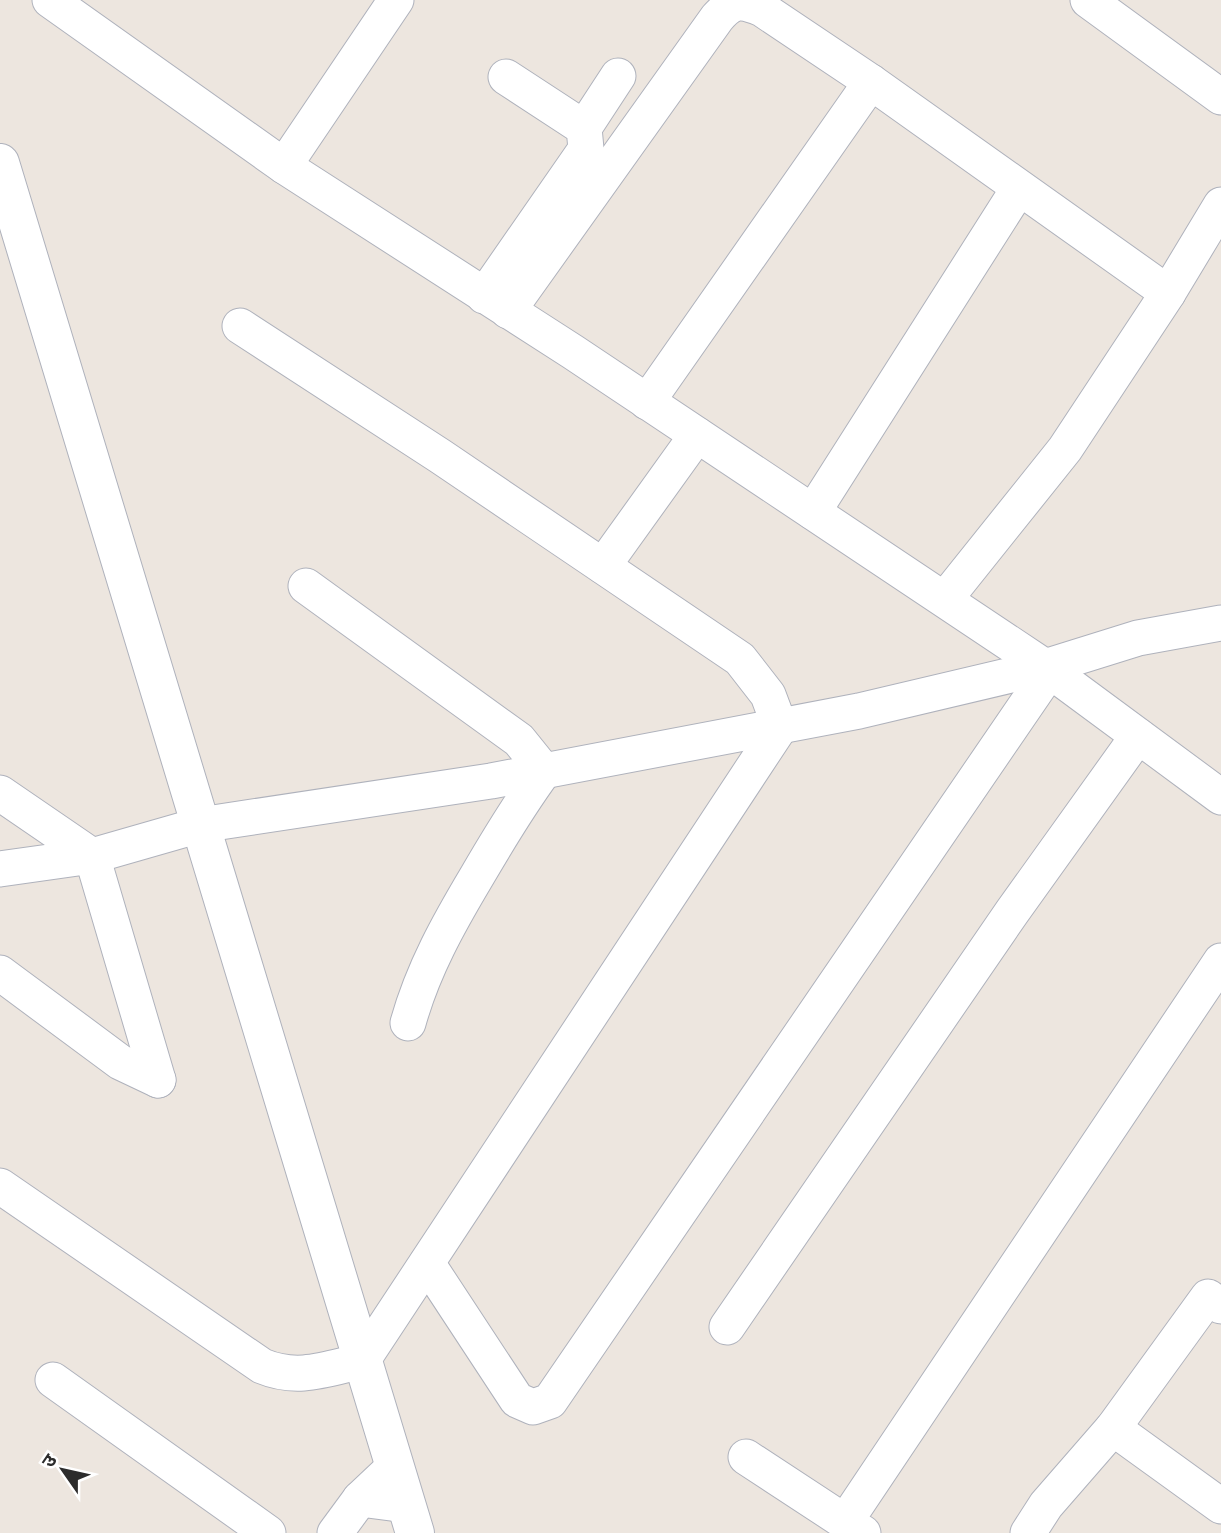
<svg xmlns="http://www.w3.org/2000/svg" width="1221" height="1533" font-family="Barlow,'Noto Sans Devanagari',sans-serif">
  <rect width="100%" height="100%" fill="#ede6df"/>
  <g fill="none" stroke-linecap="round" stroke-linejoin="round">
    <!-- minor casing -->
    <g stroke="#afb2bc" stroke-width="37">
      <g id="minor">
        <polyline points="50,0 284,166 573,352 1045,667 1138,638 1221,623"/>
        <polyline points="1088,0 1221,97"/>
        <polyline points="584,128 618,76"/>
        <polyline points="284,166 396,0"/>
        <polyline points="484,296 586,149 584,128 506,77"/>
        <path d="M508,311L717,18C733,0 740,0 762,9L871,82L1168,293"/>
        <polyline points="240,326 440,456 740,659 768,695 780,727"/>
        <polyline points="647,402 871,82"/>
        <polyline points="813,512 1019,188"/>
        <polyline points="603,566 697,435"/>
        <path d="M306,586L519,740L544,771C519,805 498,840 477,876C449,923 423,969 408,1023"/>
        <polyline points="945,599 1065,449 1168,293 1221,205"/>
        <polyline points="0,793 92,856 158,1080"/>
        <polyline points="0,869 92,856 200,825 491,781 859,711 1045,667 1221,797"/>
        <polyline points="0,973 120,1062 158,1080"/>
        <path d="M0,1186L262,1366C298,1381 326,1369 362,1361L780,727"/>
        <polyline points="427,1263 517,1400 533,1407 550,1401 1050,670"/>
        <polyline points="727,1327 1012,912 1138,736"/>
        <polyline points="53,1380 268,1533"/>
        <polyline points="1113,1428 1221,1506"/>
        <polyline points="746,1457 845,1522"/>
        <polyline points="395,1466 360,1499 406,1505"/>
        <polyline points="335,1533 360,1499"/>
        <polyline points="863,1533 845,1522 1221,961"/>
        <polyline points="1028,1533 1046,1505 1113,1428 1208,1297 1221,1306"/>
      </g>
    </g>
    <!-- tertiary casing -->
    <g stroke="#afb2bc" stroke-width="40">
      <polyline id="tertiary" points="0,163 415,1533"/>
    </g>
    <!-- minor -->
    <use href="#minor" stroke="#fff" stroke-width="35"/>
    <!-- tertiary -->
    <use href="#tertiary" stroke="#fff" stroke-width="38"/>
  </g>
  <!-- north arrow -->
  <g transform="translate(63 1470) rotate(304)" stroke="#ffffff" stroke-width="5" paint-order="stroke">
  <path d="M0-5L12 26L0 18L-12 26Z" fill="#2c2c2c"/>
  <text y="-10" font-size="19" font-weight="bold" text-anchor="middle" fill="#2c2c2c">उ</text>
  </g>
</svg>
